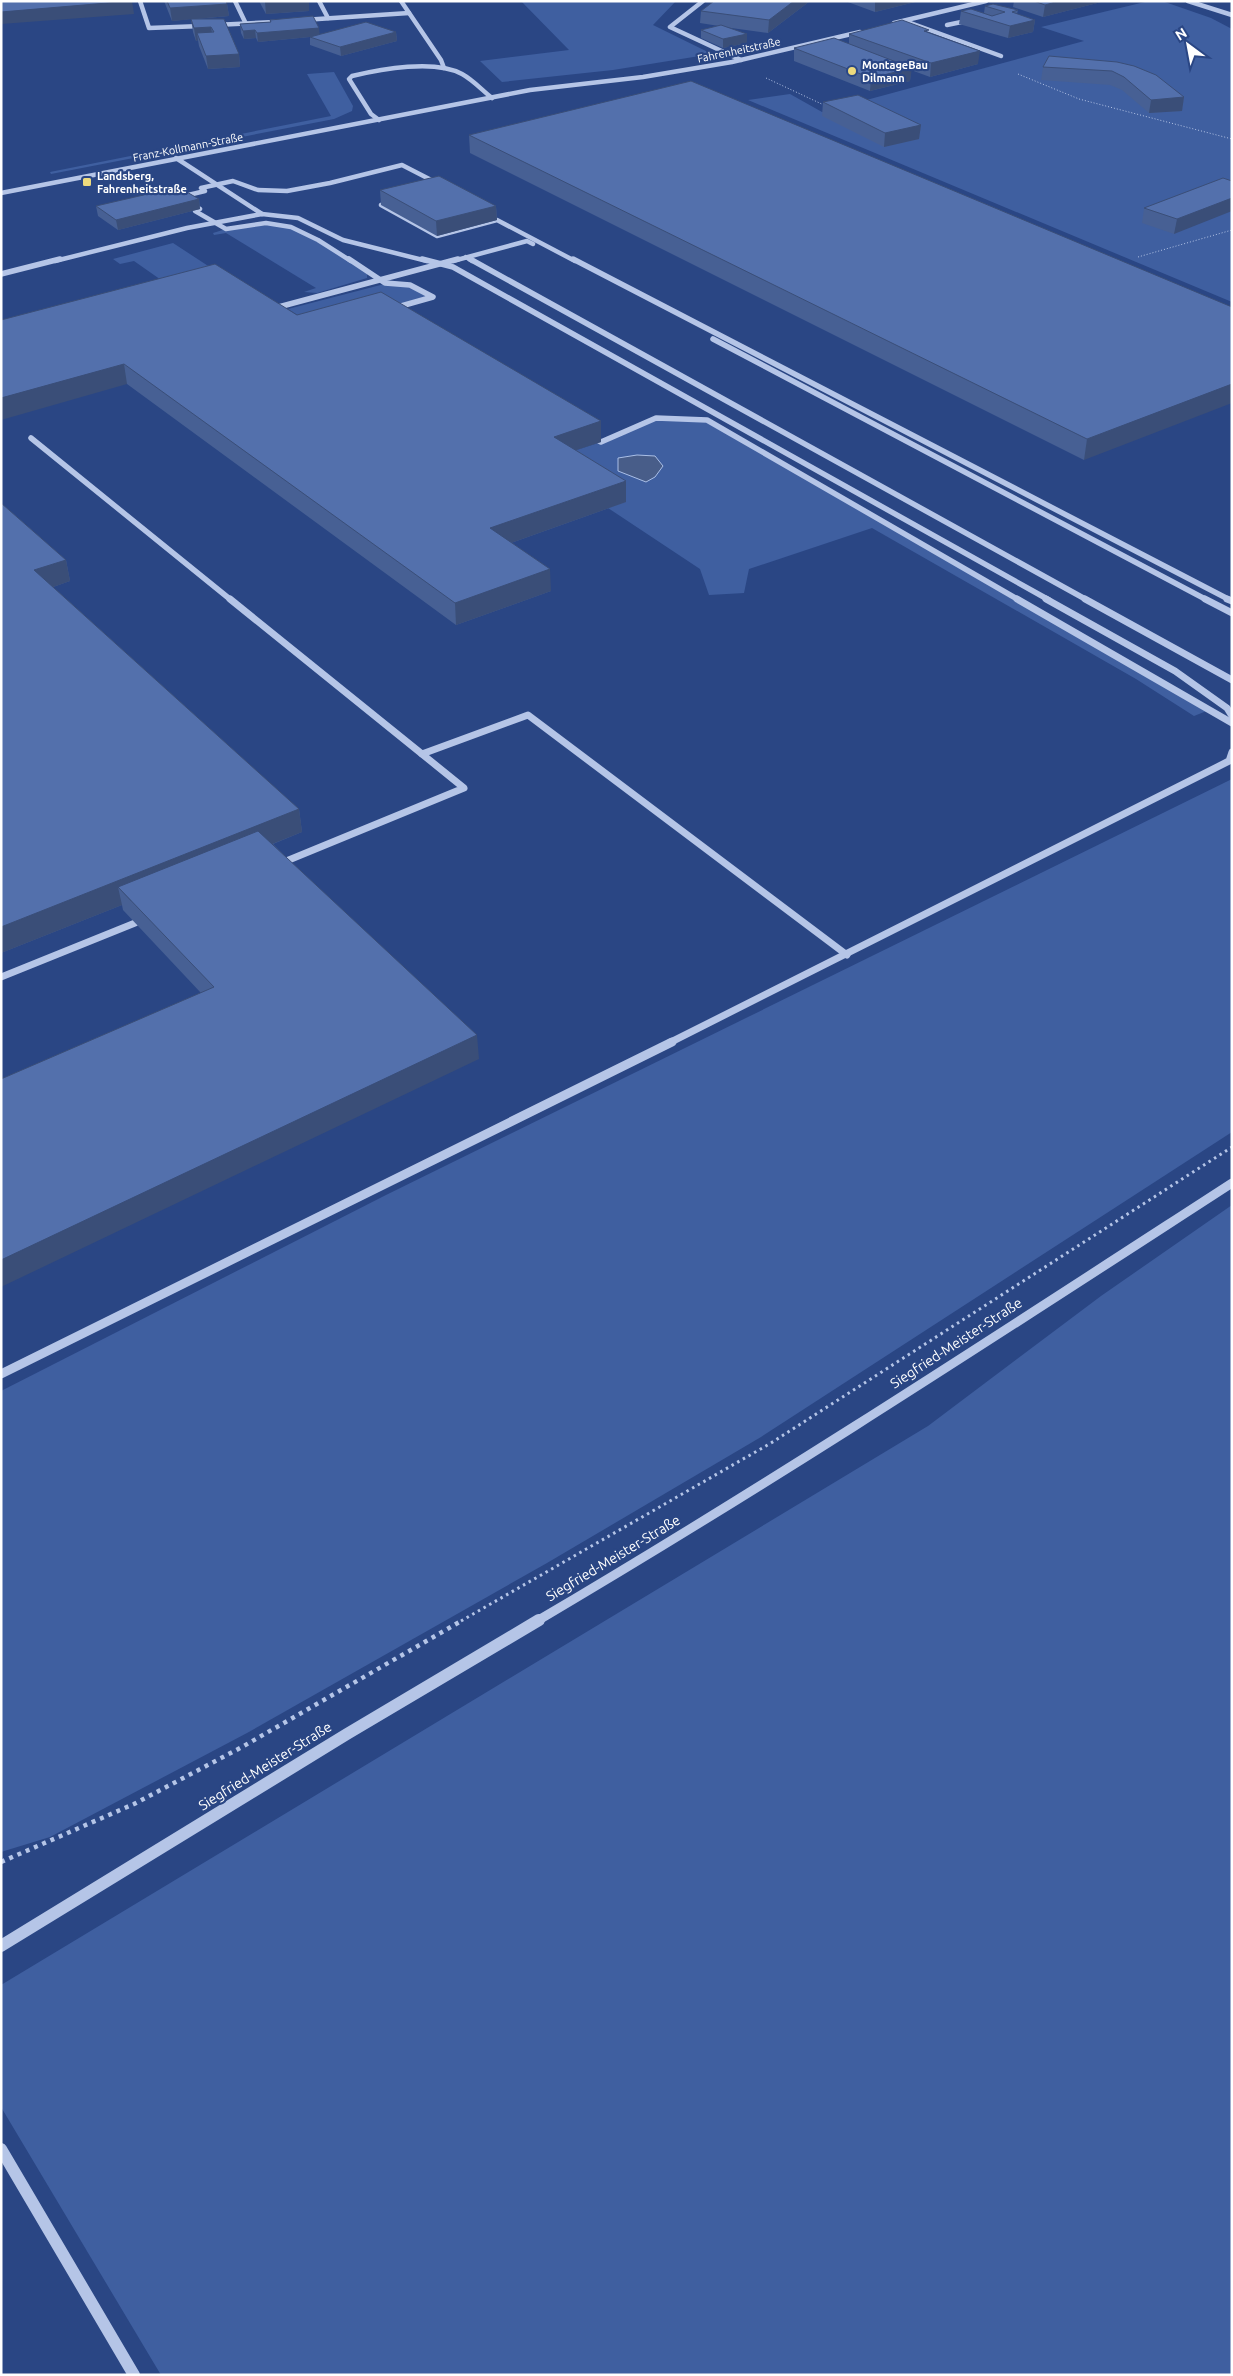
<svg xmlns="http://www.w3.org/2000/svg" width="1233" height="2376" font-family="Ubuntu,sans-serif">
  <rect width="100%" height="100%" fill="#2a4684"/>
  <!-- green -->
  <g fill="#3f5fa0">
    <polygon points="521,1 676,1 653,25 712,54 613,70 502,82 480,61 569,50"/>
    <polygon points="1149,1 1162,1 1211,18 1232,29 1232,302 748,100 790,94 822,112 1084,41 1041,27"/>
    <polygon points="334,72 353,106 352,111 334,119 51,174 50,172 331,116 307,74"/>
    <polygon points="280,224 304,232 367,273 367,278 317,293 304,292 316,288 226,233 214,235 213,233 226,229"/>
    <polygon points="173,243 265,303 174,289 134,261 120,264 113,259"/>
    <polygon points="396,281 433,297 299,335 302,318 288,309"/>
    <polygon points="656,418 707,420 1209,710 1194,716 1136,679 872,528 749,569 744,593 709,595 700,569 608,508 555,457 601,442"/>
    <polygon points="1232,779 1232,1132 761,1437 547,1563 247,1733 50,1837 1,1852 1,1391 386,1195"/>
    <polygon points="1232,1205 1232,2375 161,2375 1,2107 1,1985 928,1426 1101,1296"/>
  </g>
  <!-- water -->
  <polygon fill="#485d89" stroke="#aabfe7" points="637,455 655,456 663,466 655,477 646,482 618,471 618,458"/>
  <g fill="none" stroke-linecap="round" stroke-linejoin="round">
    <!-- path-far2 -->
    <g stroke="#b5c5e7" stroke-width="1" stroke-dasharray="1 2" stroke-linecap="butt">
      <polyline points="1018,74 1079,99 1232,139"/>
      <polyline points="766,78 826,106"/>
      <polyline points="1138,257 1232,230"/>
    </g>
    <!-- path-far1 -->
    <polyline stroke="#b5c5e7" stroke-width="3" stroke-dasharray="2.5 4" stroke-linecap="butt" points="461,1621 771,1443 1232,1147"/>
    <!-- path -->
    <polyline stroke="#b5c5e7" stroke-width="4.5" stroke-dasharray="4 5" stroke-linecap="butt" points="1,1862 134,1804 242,1747 463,1620"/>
    <!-- minor-far4 -->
    <g stroke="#b5c5e7" stroke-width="4.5">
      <polyline points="140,1 149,28 202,26"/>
      <polyline points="235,1 246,24"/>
      <polyline points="319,1 328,18"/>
      <polyline points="401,1 441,60 444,68"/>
      <polyline points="703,1 670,27 741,60"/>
      <polyline points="1188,1 1232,15"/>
      <polyline points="303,20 409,13"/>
      <polyline points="905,21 1001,56"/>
      <polyline points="894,23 986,1"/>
      <polyline points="215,25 275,22"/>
      <polyline points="947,25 971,20"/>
      <path d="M379,120L371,114L349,79L352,76C381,69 435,59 462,74C473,80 482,90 492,98"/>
      <polyline points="176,158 262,214"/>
      <polyline points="1,193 530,90 643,77 732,62 860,32"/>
      <polyline points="180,197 205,191 201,188 233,181 258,190 287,191 330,183 402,165 437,183"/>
      <polyline points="391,202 381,205 437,236 497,220 575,261"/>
      <polyline points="190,203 200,209 195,211 226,229 266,223 291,227 318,240 351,261"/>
      <polyline points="466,257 472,261"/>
      <polyline points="55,261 187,228 262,214 298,218 343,240 427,261"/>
      <polyline points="453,261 527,241 533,244"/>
    </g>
    <!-- minor-far3 -->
    <g stroke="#b5c5e7" stroke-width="5.5">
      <polyline points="349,259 385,283 410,285 433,297 394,308"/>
      <polyline points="422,259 453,267 1049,600"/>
      <polyline points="470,259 1087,600"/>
      <polyline points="573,259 1230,600"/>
      <polyline points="1,274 60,259"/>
      <polyline points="271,309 458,259"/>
      <polyline points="713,339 1207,600"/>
      <polyline points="592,437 601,442 656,418 707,420 1019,600"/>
      <polyline points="31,438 231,600"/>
    </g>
    <!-- minor-far2 -->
    <g stroke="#b5c5e7" stroke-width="7">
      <polyline points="230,599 422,754 528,715 847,955"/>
      <polyline points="1017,599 1232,723"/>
      <polyline points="1046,599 1175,671 1227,708 1232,716"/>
      <polyline points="1085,599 1232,680"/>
      <polyline points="1205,599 1232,613"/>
      <polyline points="1227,599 1232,601"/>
      <polyline points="279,864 464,788 422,754"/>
      <polyline points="1,977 135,923"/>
      <polyline points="669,1043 1229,761 1232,752"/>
    </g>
    <!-- minor-far1 -->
    <g stroke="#b5c5e7" stroke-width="9">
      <polyline points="1,1374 672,1042"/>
      <path d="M537,1621C773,1482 1002,1332 1232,1183"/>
    </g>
    <!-- minor -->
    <g stroke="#b5c5e7" stroke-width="12">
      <polyline points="1,1946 347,1734 539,1620"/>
      <polyline points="1,2149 134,2375"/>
    </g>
  </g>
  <!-- wall -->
  <g fill="#476094">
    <polygon points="164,1 226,1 227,4 229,16 196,19 224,19 239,54 240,67 208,69 199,46 198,40 196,41 193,32 191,19 172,21"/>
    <polygon points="259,1 309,1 309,11 266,14"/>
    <polygon points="810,1 768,33 724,27 747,43 723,48 701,38 701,30 719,26 700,23 701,11"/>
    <polygon points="845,1 919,1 875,12"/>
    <polygon points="1014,1 1105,1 1043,17 1013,7"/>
    <polygon points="985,6 1018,10 1017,14 1035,20 1033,32 1008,38 959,24 961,11 984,13"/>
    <polygon points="270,20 319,34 396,32 397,41 341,56 310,45 310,37 258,42 256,38 244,39 241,33 240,24 270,22"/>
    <polygon points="928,33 978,64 930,77 911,70 910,81 870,91 794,61 794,48 849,44 849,34"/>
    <polygon points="1117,62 1184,97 1182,111 1149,113 1122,90 1110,85 1041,80 1043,67"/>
    <polygon points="823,102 921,125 919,139 884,147 822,116"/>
    <polygon points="469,135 1232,307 1084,460 470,153"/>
    <polygon points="1223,178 1174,234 1142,223 1144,208"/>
    <polygon points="380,190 496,206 497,220 437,236 381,205"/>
    <polygon points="199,199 200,209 118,230 98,216 96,206"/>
    <polygon points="297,315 601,442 576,450 626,481 626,502 511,543 551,591 456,625 127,384 1,320"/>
    <polygon points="1,503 66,560 70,581 53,587 299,809 302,832 273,844 479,1059 201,993 123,910 122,905 1,953"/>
  </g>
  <!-- shaded-wall -->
  <g fill="#3a4e78">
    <polygon points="132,1 134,14 1,24 1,12"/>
    <polygon points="269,1 309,1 309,11 266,14 265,2"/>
    <polygon points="794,1 810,1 768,33 769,20"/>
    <polygon points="875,1 919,1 875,12"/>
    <polygon points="1059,1 1105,1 1043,17 1045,5"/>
    <polygon points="227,4 229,16 172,21 170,8"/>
    <polygon points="1035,20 1033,32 1008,38 1010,26"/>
    <polygon points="211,27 213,39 197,33 198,40 196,41 194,28"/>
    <polygon points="319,28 320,37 310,37 258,42 257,33"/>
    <polygon points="255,30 256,38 244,39 243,31"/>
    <polygon points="396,32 397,41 341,56 340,47"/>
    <polygon points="747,34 747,43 723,48 723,39"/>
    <polygon points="980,51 978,64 930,77 931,63"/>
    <polygon points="239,54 240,67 208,69 206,56"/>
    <polygon points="912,68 910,81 870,91 871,78"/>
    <polygon points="1184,97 1182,111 1149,113 1151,100"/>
    <polygon points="921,125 919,139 884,147 885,133"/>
    <polygon points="1232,198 1232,211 1174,234 1177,219"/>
    <polygon points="199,199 200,209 118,230 116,220"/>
    <polygon points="496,206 497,220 437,236 436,221"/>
    <polygon points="124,364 127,384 1,420 1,398"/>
    <polygon points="1232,384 1232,403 1084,460 1087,439"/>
    <polygon points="601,421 601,442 555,457 554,437"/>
    <polygon points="626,481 626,502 491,550 490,528"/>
    <polygon points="66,560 70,581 39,592 34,570"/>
    <polygon points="550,569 551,591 456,625 455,603"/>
    <polygon points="299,809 302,832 131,901 118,887 122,905 1,953 1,927"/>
    <polygon points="477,1035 479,1059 1,1287 1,1260"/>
  </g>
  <!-- building -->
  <g fill="#5370ac" stroke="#3a4e78">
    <polygon points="1,1 131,1 1,12"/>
    <polygon points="167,1 226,1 227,4 170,8"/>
    <polygon points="714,1 794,1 769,20 701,11"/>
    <polygon points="1034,1 1059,1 1045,5"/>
    <polygon points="993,4 1018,10 1012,12 1035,20 1010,26 961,11 971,9 992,16 1005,12 985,6"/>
    <polygon points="313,16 319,28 257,33 255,30 243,31 240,24 271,22 270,20"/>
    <polygon points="191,19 224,19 239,54 206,56 197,33 214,32 211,27 194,28"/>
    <polygon points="902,20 929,30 924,31 980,51 931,63 849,34"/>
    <polygon points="366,22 396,32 340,47 310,37"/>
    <polygon points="721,25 747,34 723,39 701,30"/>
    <polygon points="834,38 912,68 871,78 794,48"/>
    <polygon points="1049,56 1117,62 1134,66 1156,75 1184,97 1151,100 1124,77 1112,71 1043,67"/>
    <polygon points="691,81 1232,307 1232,384 1087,439 469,135"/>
    <polygon points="858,95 921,125 885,133 823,102"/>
    <polygon points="439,176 496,206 436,221 380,190"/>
    <polygon points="1223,178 1232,181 1232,198 1177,219 1144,208"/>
    <polygon points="178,187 199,199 116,220 96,206"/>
    <polygon points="215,264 297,315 381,292 601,421 554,437 626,481 490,528 550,569 455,603 124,364 1,398 1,320"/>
    <polygon points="1,503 66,560 34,570 299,809 1,927"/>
    <polygon points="258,831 477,1035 1,1260 1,1079 214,987 118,887"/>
  </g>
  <!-- markers -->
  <g fill="#edda7d" stroke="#2a4684" stroke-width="2">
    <circle cx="852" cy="71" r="5"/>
    <rect x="82" y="177" width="10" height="10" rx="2.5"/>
  </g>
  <g text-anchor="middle" stroke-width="4.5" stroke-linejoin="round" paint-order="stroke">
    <!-- far-street labels -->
    <g font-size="11" fill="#fff" stroke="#2a4684">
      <text transform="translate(739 50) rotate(-12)" y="4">Fahrenheitstraße</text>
      <text transform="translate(188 147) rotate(-11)" y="4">Franz-Kollmann-Straße</text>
    </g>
    <!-- far-poi labels -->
    <g font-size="11" font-weight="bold" fill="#fff" stroke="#2a4684" text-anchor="start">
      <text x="862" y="69">MontageBau<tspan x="862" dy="13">Dilmann</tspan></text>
      <text x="97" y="180">Landsberg,<tspan x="97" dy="13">Fahrenheitstraße</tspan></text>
    </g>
    <!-- street labels -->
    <g font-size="14" fill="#fff" stroke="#2a4684">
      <text transform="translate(956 1343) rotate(-33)" y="5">Siegfried-Meister-Straße</text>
      <text transform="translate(613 1558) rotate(-31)" y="5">Siegfried-Meister-Straße</text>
      <text transform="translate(265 1766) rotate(-32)" y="5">Siegfried-Meister-Straße</text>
    </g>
  </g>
  <!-- border -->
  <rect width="1233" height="2376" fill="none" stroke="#ffffff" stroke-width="5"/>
  <!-- north arrow -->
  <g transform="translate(1188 45) rotate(328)" stroke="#2a4684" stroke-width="4" paint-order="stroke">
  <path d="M0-4L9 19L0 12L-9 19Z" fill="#ffffff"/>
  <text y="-8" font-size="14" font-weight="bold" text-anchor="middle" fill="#ffffff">N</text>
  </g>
</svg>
